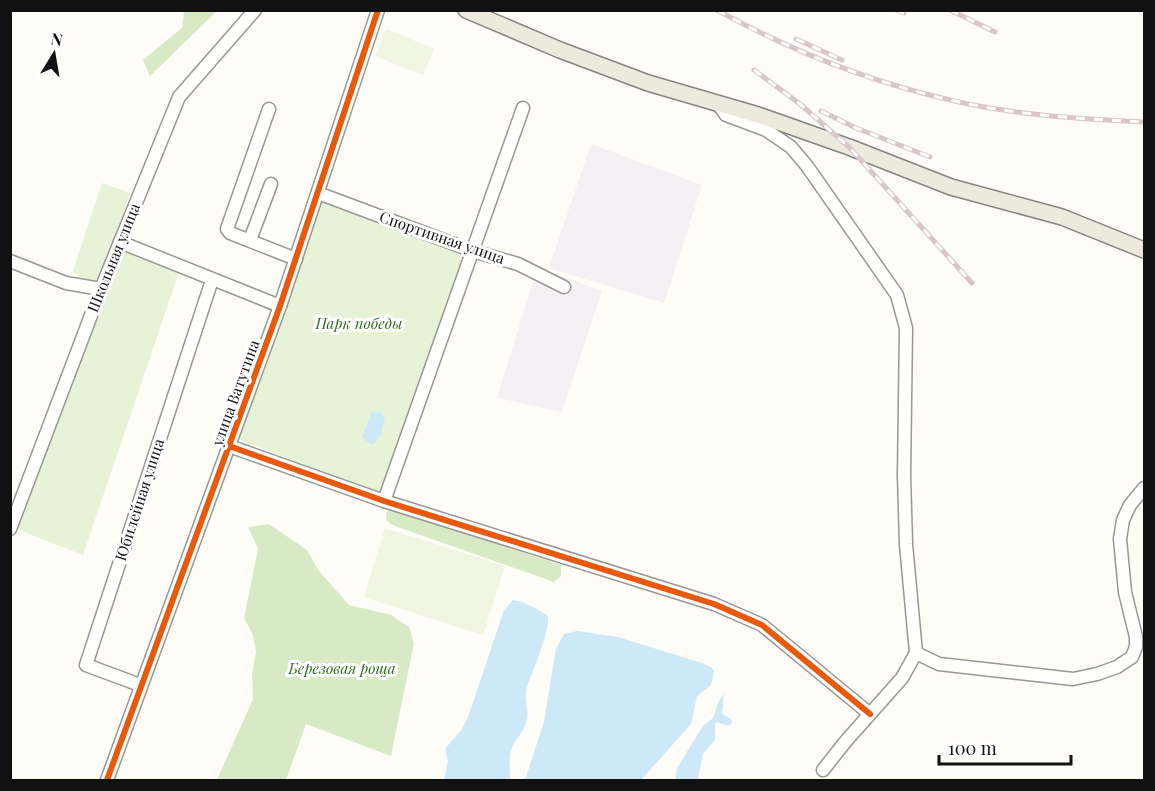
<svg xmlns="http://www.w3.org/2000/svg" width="1155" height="791" font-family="'Playfair Display',serif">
  <rect width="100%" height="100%" fill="#fdfcf7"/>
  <!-- industrial -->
  <g fill="#f5f0f3">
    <polygon points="591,144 702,185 664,303 549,268"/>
    <polygon points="540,268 602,291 562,412 497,398 533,282"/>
  </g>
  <!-- green -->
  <g fill="#e7f3d7">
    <path d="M102,183L130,193L101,282C90,280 79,280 73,271Z"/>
    <polygon points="321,199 467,254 381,495 238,439"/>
    <polygon points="121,244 180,269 83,555 14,528"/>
  </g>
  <!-- forest -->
  <g fill="#d8eac5">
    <polygon points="184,11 217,11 150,76 143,60 182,28"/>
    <polygon points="391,509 561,565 561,576 554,582 392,525 386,520 386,513"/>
    <polygon points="269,524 307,550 319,571 349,605 391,615 409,627 414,643 391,756 306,724 286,780 217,780 253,699 252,676 256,651 253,635 244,618 258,549 248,527"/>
  </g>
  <!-- pitch -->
  <g fill="#f0f6e1">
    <polygon points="386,29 434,49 423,75 375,56"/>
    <polygon points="385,528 505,566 483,635 364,597"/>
  </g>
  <!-- water -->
  <g fill="#cde8f7">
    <polygon points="372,411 381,413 385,419 381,434 374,444 370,444 362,437"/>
    <path d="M513,600C525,602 538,609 548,616C551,628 532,673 527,687C523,698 529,709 527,719C523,735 516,737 512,748C508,757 510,771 510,780H444L448,761L445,749L462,729L468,717L504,610Z"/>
    <polygon points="577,631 618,637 702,663 711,667 714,671 711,685 697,696 691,724 641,780 525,780 544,722 556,649 564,634"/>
    <polygon points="724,694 722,714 731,719 732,723 728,726 717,722 715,724 715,740 703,754 698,780 675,780 677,768 703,726 713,718 719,701"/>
  </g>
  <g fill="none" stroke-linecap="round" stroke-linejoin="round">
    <!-- minor casing -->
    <g stroke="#979795" stroke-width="15">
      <g id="minor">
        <polyline points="718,104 726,115 766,130 791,147 807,166 897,295 906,328 904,475 906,544 916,653"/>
        <polyline points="269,109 227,229 230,233 296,259"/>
        <polyline points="318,193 473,251 518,264 564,287"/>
        <polyline points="250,240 271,184"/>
        <polyline points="120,242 280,306"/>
        <polyline points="10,261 66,283 101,289"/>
        <polyline points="229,446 384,501 714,604 762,625 870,714"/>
        <polyline points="384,501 523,108"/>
        <polyline points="10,529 101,289 179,97 255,10"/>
        <polyline points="140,685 86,665 212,280"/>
        <polyline points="823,770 846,741 902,678 916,653 939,664 1073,679 1097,674 1117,667 1132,657 1136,647 1136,637 1125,592 1120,539 1123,520 1130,505 1144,488"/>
        <polyline points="107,780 280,306 378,10"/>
      </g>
    </g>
    <!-- major casing -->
    <g stroke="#858482" stroke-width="18">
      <polyline id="major" points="466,10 560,50 648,83 758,115 849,147 951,187 1062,217 1144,250"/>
    </g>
    <!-- minor -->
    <use href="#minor" stroke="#fffffe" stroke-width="12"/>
    <!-- major -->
    <use href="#major" stroke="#ede9dc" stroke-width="15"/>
    <!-- rail casing -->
    <g stroke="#d9c6c7" stroke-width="5">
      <g id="rail">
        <path d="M717,10C791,51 868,81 950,100C1014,115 1080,119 1144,122"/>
        <polyline points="896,10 904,13"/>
        <polyline points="950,10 995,32"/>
        <polyline points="796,39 842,60"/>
        <polyline points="754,70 800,104 849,147 972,283"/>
        <polyline points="821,111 856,128 930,157"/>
      </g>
    </g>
    <!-- rail -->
    <use href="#rail" stroke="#fff" stroke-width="3" stroke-dasharray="9" stroke-linecap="butt"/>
    <!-- cycleway casing -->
    <g stroke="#fff" stroke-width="10">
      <g id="cycleway">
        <polyline points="229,446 384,501 714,604 762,625 870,714"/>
        <polyline points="107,780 280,306 378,10"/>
      </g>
    </g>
    <!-- cycleway -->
    <use href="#cycleway" stroke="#e8590c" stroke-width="6"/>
  </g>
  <g text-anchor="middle" stroke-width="6" stroke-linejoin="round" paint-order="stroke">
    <!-- street labels -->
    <g font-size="15" fill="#111" stroke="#fff">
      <text transform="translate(442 238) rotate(19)" y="5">Спортивная улица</text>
      <text transform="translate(114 258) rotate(-68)" y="5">Школьная улица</text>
      <text transform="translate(236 393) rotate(-70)" y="5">улица Ватутина</text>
      <text transform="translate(140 500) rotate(-72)" y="5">Юбилейная улица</text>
    </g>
    <!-- park labels -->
    <g font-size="15" font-style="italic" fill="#2f6b1f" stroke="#fff">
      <text x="359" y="329">Парк победы</text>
      <text x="342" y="674">Березовая роща</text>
    </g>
  </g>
  <!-- border -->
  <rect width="1155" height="791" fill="none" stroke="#111111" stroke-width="24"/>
  <!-- north arrow -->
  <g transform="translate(54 54) rotate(11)" stroke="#ffffff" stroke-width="4.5" paint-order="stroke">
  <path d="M0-4.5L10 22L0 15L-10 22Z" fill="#111111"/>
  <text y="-9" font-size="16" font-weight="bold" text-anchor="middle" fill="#111111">N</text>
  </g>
  <!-- scale -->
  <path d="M939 755v9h132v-9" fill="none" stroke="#111111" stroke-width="3"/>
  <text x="948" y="755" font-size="18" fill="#111111" stroke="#ffffff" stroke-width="4.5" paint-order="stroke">100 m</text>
</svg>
